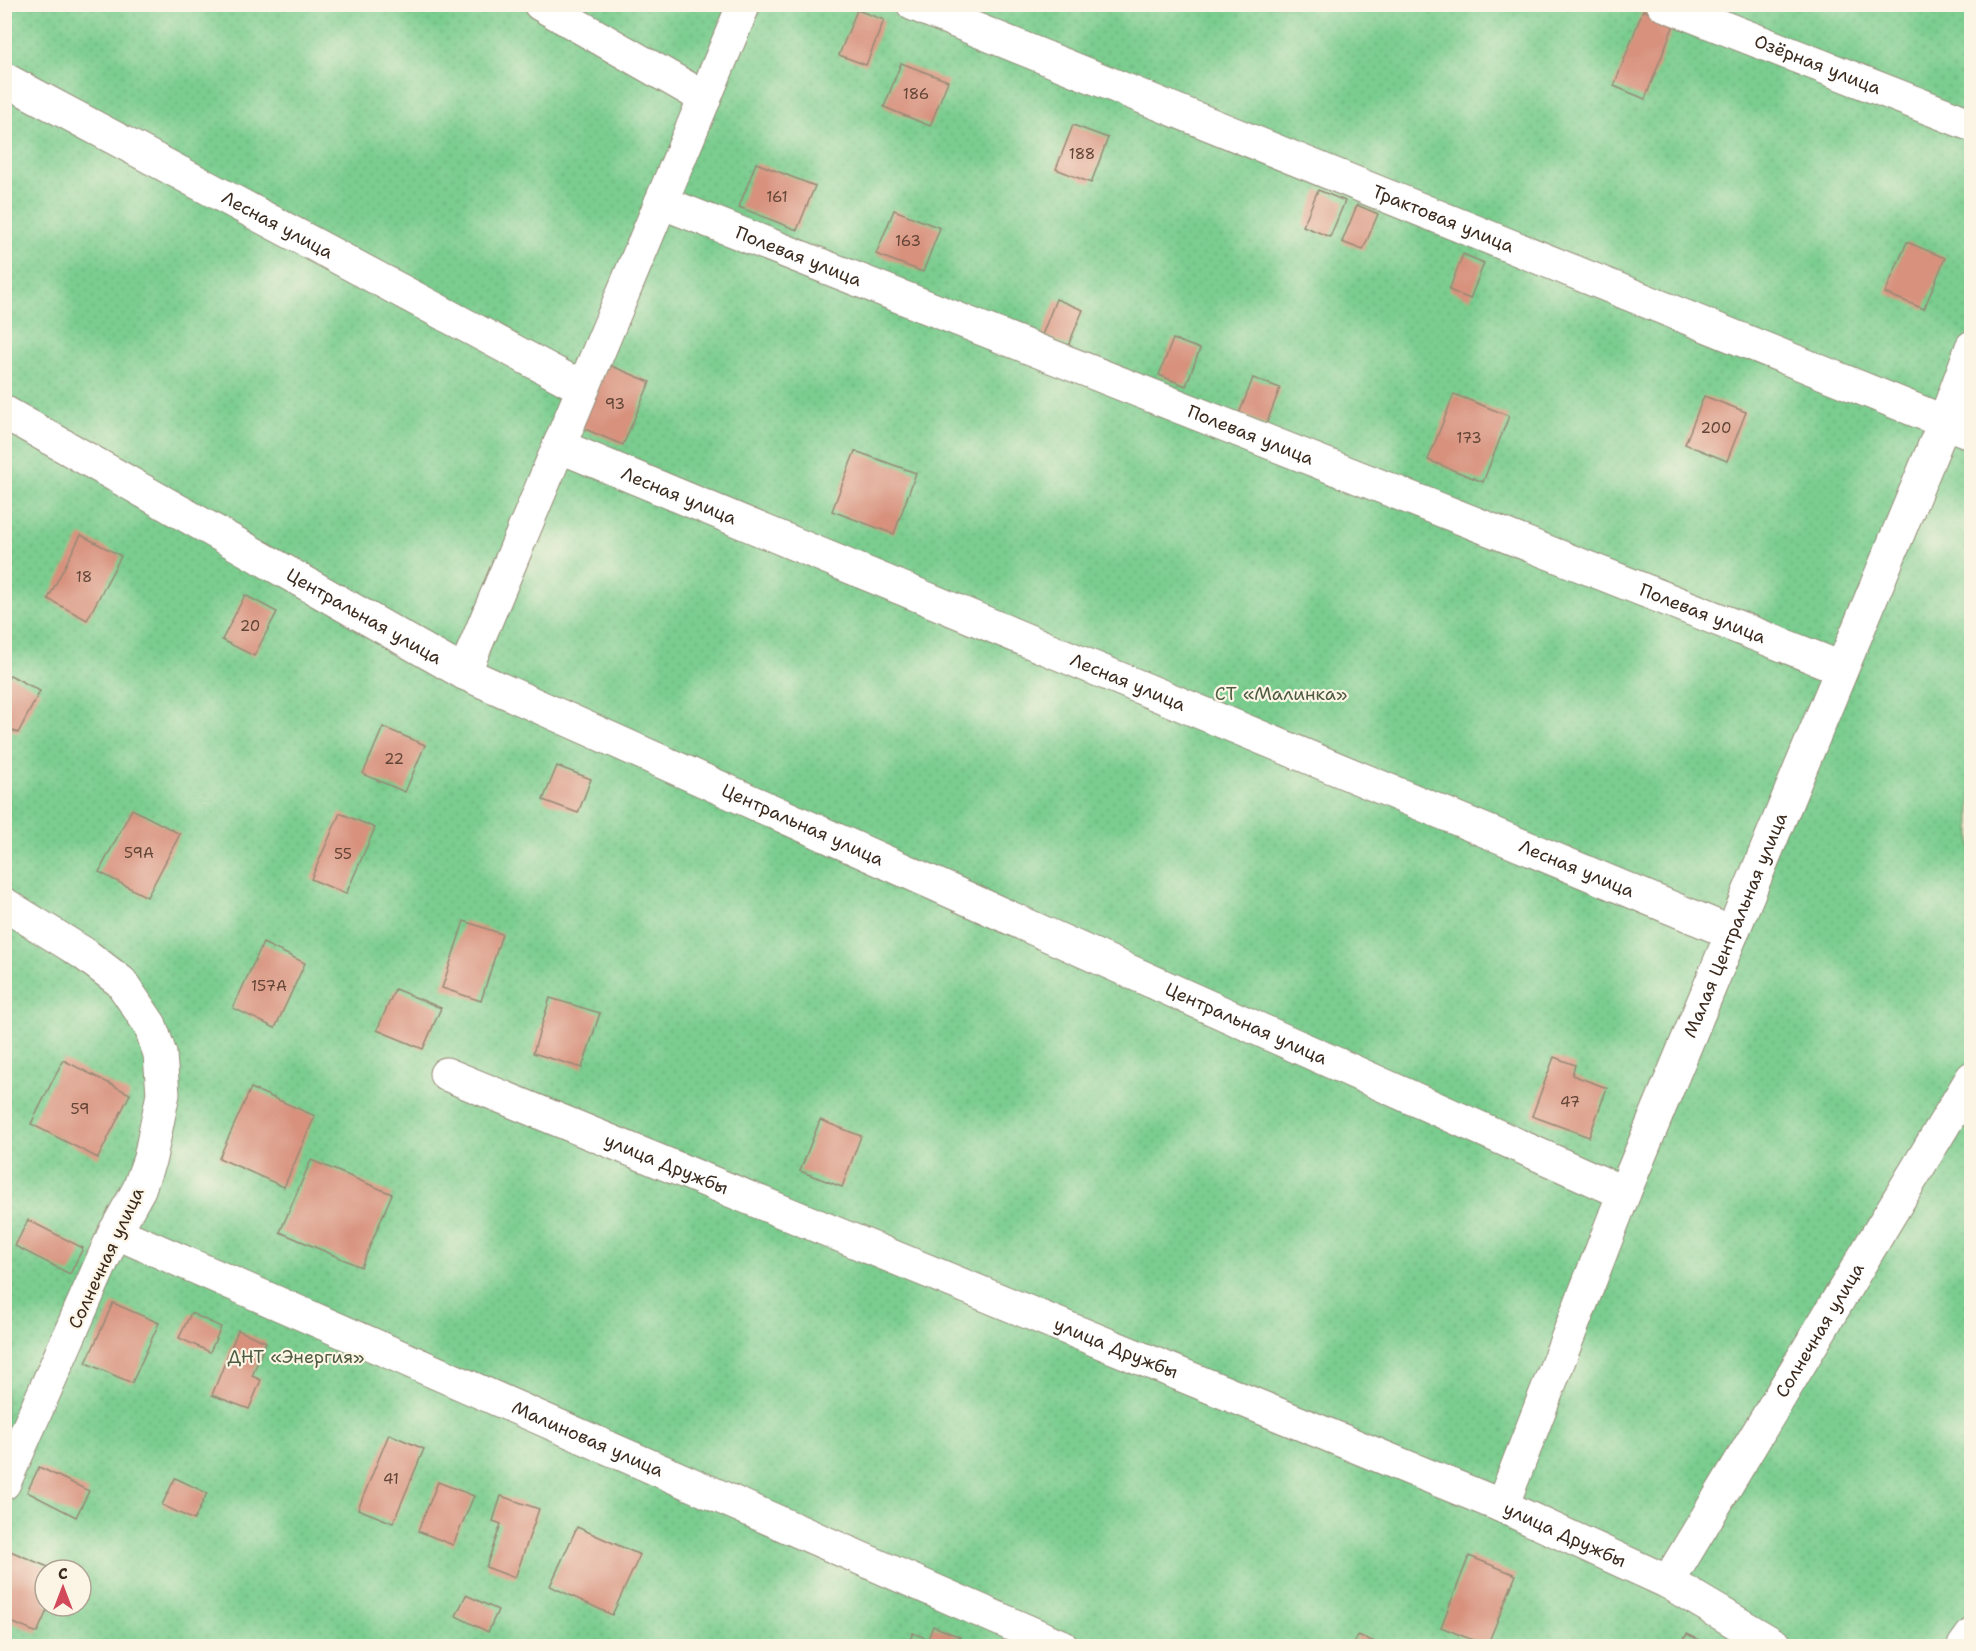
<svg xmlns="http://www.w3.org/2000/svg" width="1976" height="1651" font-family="'Shantell Sans',sans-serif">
  <defs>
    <pattern id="garden-dots" width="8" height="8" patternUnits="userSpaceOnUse" patternTransform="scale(1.5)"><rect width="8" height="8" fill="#7acd8f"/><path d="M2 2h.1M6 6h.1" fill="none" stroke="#6ab07b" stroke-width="1.8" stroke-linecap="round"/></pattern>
  </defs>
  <rect width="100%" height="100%" fill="#fcf5e5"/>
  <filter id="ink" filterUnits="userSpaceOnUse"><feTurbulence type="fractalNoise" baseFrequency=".0167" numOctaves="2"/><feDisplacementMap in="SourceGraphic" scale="12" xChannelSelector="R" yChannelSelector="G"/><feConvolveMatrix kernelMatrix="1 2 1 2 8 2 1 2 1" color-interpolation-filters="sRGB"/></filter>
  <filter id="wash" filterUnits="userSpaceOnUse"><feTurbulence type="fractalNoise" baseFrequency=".008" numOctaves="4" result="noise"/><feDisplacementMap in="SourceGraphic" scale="24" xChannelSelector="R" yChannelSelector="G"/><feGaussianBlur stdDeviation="1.35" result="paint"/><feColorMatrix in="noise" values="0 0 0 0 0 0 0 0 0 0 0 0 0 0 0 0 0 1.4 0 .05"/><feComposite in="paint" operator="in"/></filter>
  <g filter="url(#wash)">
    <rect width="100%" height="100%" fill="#f2e8cd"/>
    <!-- garden -->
    <path fill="url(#garden-dots)" stroke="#5a7c56" stroke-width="1.5" fill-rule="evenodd" d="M5,5H1971V1646H5ZM45,1570H81V1606H45Z"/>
    <g id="blocks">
      <!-- building -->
      <g fill="#d7917d">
        <polygon points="857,10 884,20 866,65 839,55"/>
        <polygon points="1643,10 1675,22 1645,99 1614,86"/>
        <polygon points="901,63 948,81 930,126 884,107"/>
        <polygon points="1073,125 1108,138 1091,183 1056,169"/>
        <polygon points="756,163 815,186 797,230 739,207"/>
        <polygon points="1318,190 1345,201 1330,237 1303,226"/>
        <polygon points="1357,205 1378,214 1363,250 1342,242"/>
        <polygon points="894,210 940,228 923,272 876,254"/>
        <polygon points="1907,242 1945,258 1924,309 1885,293"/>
        <polygon points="1463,254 1484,263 1470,299 1449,290"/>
        <polygon points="1056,299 1083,310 1068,346 1042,335"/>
        <polygon points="1173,339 1200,349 1186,386 1159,375"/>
        <polygon points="607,364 650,382 623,445 580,427"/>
        <polygon points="1253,378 1280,388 1266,425 1239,414"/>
        <polygon points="1454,394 1509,416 1483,482 1428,460"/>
        <polygon points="1704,396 1746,412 1727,461 1685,444"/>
        <polygon points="855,451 916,473 894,534 832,511"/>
        <polygon points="81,535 121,556 87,620 48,599"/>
        <polygon points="245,595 277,612 254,656 222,640"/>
        <polygon points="10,675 40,691 18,733 4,726 4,686"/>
        <polygon points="383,727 425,745 405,792 363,774"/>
        <polygon points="557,766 591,779 578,813 543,800"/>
        <polygon points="132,809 180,834 147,897 99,872"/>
        <polygon points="340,813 375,828 346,894 311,879"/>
        <polygon points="464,921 502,934 481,1001 442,988"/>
        <polygon points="263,943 305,963 275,1028 233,1008"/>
        <polygon points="395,989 441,1008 423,1049 377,1030"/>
        <polygon points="550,998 600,1013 582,1068 533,1053"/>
        <polygon points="1554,1057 1575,1065 1572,1075 1607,1088 1589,1137 1532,1116"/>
        <polygon points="63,1060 130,1094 98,1158 31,1124"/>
        <polygon points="251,1088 315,1116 284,1187 219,1158"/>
        <polygon points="820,1120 861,1136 842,1187 800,1171"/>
        <polygon points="311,1160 392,1194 361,1267 280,1232"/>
        <polygon points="28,1220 83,1248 70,1274 15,1246"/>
        <polygon points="113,1303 159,1323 132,1383 86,1363"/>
        <polygon points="191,1313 221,1327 210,1352 179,1338"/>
        <polygon points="238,1330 266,1342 252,1376 261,1380 249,1409 212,1395"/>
        <polygon points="389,1434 424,1449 393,1523 358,1509"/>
        <polygon points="39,1467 89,1491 76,1517 27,1492"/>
        <polygon points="175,1478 207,1493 194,1520 162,1505"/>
        <polygon points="438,1482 474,1496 453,1545 418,1531"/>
        <polygon points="501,1496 539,1509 515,1578 486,1567 501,1524 493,1521"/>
        <polygon points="577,1527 640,1555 612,1615 550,1586"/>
        <polygon points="8,1550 55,1570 45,1570 45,1606 49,1606 37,1633 4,1619 4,1558"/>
        <polygon points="1469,1556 1516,1575 1487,1646 1441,1627"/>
        <polygon points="466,1595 498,1610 488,1632 456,1616"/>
        <polygon points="933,1626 960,1637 956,1646 907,1646 913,1633 928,1639"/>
        <polygon points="1687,1634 1712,1646 1680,1646"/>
        <polygon points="1358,1635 1384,1646 1353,1646"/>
      </g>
    </g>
  </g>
  <g filter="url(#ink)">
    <use href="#blocks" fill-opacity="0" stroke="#968976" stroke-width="1.5"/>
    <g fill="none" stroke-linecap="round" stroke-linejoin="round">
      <!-- minor casing -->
      <g stroke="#968976" stroke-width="35">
        <g id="minor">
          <polyline points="540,4 705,98"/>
          <path id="s1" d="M913,4L1972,433"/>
          <path id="s2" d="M1663,4L1972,125"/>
          <path id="s3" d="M4,79L583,388"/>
          <path id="s4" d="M661,202L1841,668"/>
          <path id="s5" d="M4,412L464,673L1624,1193"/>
          <path id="s6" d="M559,446L1732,933"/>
          <polyline points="464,673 744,4"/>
          <polyline points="4,904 83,953 121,982 150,1025 160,1054 163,1094 150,1158 139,1189 115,1232 4,1483"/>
          <path id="s7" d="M446,1074L1502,1506L1668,1582L1776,1646"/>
          <path id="s8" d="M115,1232L1061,1646"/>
          <path id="s9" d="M1502,1506L1624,1193L1944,423L1972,347"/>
          <path id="s10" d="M1668,1582L1972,1078"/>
          <polyline points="1964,1646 1972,1635"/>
        </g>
      </g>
      <!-- minor -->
      <use href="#minor" stroke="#fff" stroke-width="33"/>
    </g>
  </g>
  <g text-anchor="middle" stroke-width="4.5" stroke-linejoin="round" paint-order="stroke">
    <!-- number labels -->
    <g font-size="15" fill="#624436">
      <text x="916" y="99">186</text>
      <text x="1082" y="159">188</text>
      <text x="777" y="202">161</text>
      <text x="908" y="246">163</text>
      <text x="615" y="409">93</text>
      <text x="1716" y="433">200</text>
      <text x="1469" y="443">173</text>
      <text x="84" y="582">18</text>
      <text x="250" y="631">20</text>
      <text x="394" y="764">22</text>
      <text x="139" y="858">59А</text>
      <text x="343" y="859">55</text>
      <text x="269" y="991">157А</text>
      <text x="1570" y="1107">47</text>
      <text x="80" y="1114">59</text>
      <text x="391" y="1484">41</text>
    </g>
    <!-- street labels -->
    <g font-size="18" fill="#3b2a1e" stroke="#fcf5e5">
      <text dy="6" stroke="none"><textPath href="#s2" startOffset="166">Озёрная улица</textPath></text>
      <text dy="6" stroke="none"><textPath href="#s1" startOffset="572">Трактовая улица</textPath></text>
      <text dy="6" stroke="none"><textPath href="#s3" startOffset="310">Лесная улица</textPath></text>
      <text dy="6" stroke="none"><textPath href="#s4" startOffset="148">Полевая улица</textPath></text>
      <text dy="6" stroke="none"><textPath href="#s4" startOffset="634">Полевая улица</textPath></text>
      <text dy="6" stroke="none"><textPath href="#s6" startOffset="130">Лесная улица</textPath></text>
      <text dy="6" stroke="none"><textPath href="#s4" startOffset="1120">Полевая улица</textPath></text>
      <text dy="6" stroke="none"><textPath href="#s5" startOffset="414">Центральная улица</textPath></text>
      <text dy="6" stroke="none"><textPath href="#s6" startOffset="616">Лесная улица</textPath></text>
      <text dy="6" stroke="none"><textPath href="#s5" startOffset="900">Центральная улица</textPath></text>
      <text dy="6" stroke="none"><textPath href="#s6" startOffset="1102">Лесная улица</textPath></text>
      <text dy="6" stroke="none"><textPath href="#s9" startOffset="626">Малая Центральная улица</textPath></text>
      <text dy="6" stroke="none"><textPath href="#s5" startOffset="1386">Центральная улица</textPath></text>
      <text dy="6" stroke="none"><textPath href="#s7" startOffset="238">улица Дружбы</textPath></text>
      <text transform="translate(106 1258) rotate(-65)" y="6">Солнечная улица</text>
      <text dy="6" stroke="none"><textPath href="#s10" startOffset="294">Солнечная улица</textPath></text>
      <text dy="6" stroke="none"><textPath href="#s7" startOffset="724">улица Дружбы</textPath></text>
      <text dy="6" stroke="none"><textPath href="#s8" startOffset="516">Малиновая улица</textPath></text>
      <text dy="6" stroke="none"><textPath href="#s7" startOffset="1210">улица Дружбы</textPath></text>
    </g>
    <!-- park labels -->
    <g font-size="18" fill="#4e5b40" stroke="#fcf5e5">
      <text x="1281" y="700">CТ «Малинка»</text>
      <text x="296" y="1363">ДНТ «Энергия»</text>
    </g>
  </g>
  <!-- margin -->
  <rect width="1976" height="1651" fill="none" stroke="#fcf5e5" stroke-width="24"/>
  <!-- north arrow -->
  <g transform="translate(63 1588)"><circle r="28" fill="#fcf5e5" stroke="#afa495" stroke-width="1.5"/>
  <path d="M0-4.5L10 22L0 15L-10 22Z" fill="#d1495b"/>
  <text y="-9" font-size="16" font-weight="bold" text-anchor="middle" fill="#3b2a1e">С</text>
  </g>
</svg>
